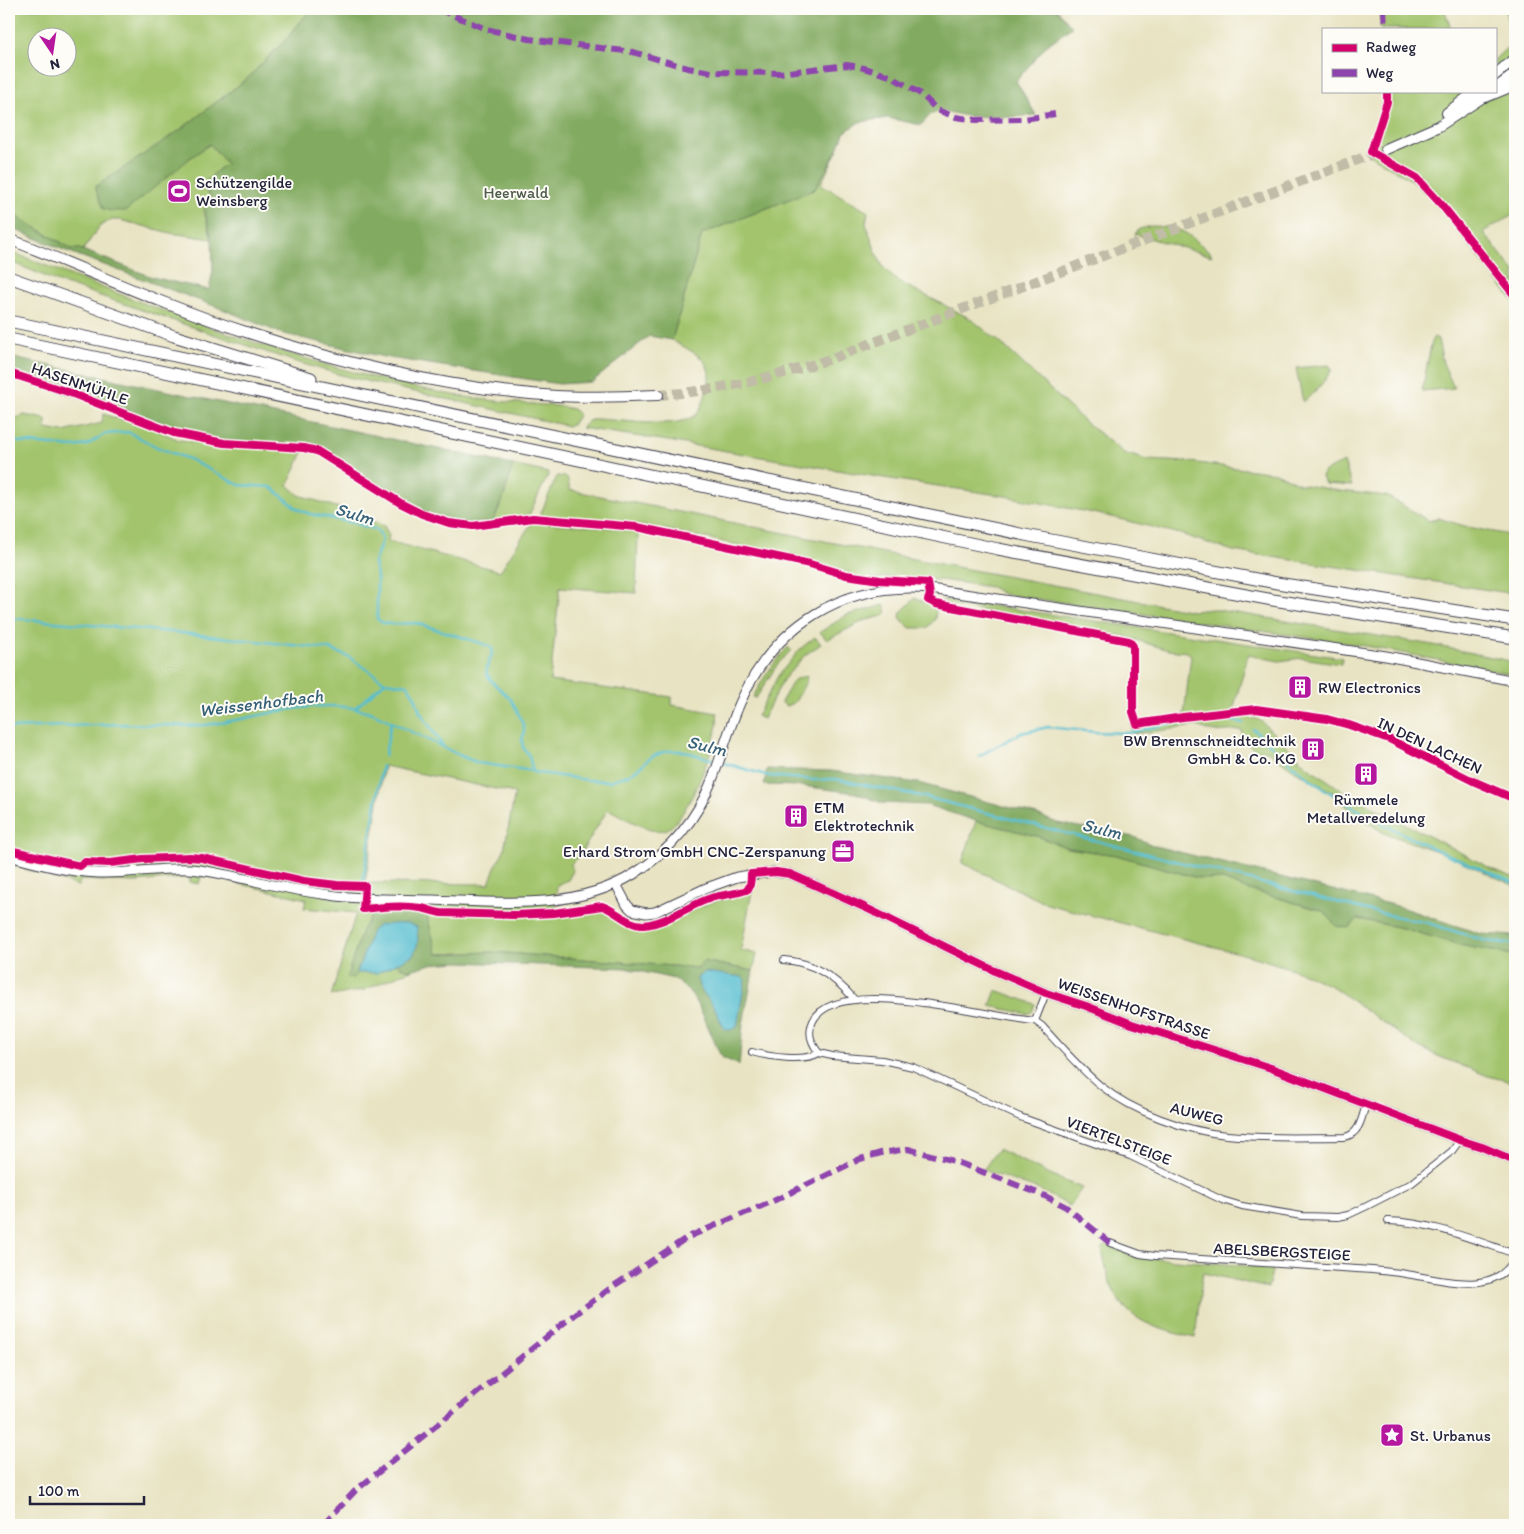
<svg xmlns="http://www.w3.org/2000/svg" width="1524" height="1534" font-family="Itim,sans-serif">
  <rect width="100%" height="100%" fill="#fdfcf7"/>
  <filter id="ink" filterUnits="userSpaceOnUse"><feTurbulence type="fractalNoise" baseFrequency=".02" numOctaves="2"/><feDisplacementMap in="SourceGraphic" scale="10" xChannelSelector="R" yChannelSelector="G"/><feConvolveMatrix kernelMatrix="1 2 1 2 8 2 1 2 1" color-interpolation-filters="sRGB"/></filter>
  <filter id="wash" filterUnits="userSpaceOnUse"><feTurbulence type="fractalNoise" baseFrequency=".0096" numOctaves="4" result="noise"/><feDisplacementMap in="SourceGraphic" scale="20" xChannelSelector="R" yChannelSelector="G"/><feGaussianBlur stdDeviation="1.12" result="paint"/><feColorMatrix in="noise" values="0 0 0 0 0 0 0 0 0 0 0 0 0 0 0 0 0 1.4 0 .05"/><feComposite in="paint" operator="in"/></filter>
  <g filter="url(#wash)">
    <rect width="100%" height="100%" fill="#e8e3c2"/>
    <!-- green -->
    <g fill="#a3c46d" stroke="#627354" fill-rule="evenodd">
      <path d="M9,9H311L288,37L248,78L180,130L190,158L210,144L226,163L204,212L212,239L170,233L120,220H111L100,226L83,250L72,249L9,212ZM38,38H68V68H38Z"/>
      <polygon points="1379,9 1451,9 1445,11 1451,29 1381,29"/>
      <polygon points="1506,9 1515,9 1515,214 1483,232 1515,272 1515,303 1430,196 1411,180 1364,151 1377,124 1385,91 1495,91 1495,59 1511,44"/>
      <path d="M838,149L821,184L868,212L866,224L877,255L883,267L896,280L971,319L1002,344L1085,422L1124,453L1147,460L1190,462L1276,473L1300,484L1340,491L1387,496L1429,521L1438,518L1468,527L1515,536V594L1233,551L1180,534L1103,515L1005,496L884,478L662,440L581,428L588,421L595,419C619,419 680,431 697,414C702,408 705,397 707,389C716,358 694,354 672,340L702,234L815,189Z"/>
      <path d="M1152,226C1184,227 1186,233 1210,252L1212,256L1135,234L1139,229Z"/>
      <path d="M9,251C151,307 297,365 448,394C484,401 521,403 557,406L573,409L579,414L572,425L568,426L348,377L293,361L56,281L9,261Z"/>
      <polygon points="1434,337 1438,339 1443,363 1454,388 1422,391 1432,340"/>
      <path d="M1329,365L1332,369C1325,382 1314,393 1303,402L1296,368Z"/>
      <path d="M103,414L125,421L128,417L179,440L226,445L304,450L288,485L299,495L345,510L384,526L389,535L388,541L500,571L532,522L615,528L638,533L636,593L560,587L550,681L672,697V705L717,713C722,733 687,824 665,830C651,834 621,816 608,809L580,855L571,864L573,871L568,880L557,885L555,916C569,915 586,908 600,911C619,915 625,929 647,927C671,924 690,909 712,902C725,897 740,899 752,891L741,950L757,954L753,971L703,961L698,968L493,952L437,954L427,916L390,911L372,915L362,930L380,933L400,967L411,970L364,990L331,996L356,913L304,908L306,899L202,875L199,884L189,882L191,877L135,882L81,880L78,886L9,864V421L24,415L46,419V429L63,432L102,423ZM384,766L515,793L504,850L495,867L489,884L365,883Z"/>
      <polygon points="1344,462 1352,486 1325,484 1322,477 1323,472"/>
      <polygon points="513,465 549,473 529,515 493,522 504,496"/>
      <polygon points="557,476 567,477 570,490 919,560 1193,611 1212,609 1433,645 1515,662 1515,675 1366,646 1003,594 991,587 940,580 888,577 861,581 849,573 808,560 654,527 540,515"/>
      <polygon points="915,598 929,604 936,609 935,619 927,628 910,628 900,618 901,612"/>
      <polygon points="947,599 1342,658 1341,664 1302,658 1279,661 1248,655 1232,714 1241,714 1260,720 1307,766 1346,793 1494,870 1515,878 1515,886 1445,854 1384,833 1351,811 1334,793 1292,769 1268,751 1257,750 1241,740 1242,730 1214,732 1196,726 1133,734 1131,724 1184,715 1191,655 1187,652 1168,650 1124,636 946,604 942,602 942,600"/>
      <polygon points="884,605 887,612 883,616 863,621 827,640 820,632 847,615"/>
      <polygon points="815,637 821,644 805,655 783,680 763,719 757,716 778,676 800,649"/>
      <path d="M788,647L791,650L777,665L756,698L753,697C763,678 774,662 788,647Z"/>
      <polygon points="807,675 806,682 795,702 786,706 781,702 794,680"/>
      <polygon points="976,821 1037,836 1068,848 1116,855 1198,878 1223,880 1246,889 1324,911 1348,928 1358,919 1402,928 1464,946 1503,953 1515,956 1515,1083 1488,1076 1438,1056 1415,1045 1333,987 1301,972 1258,958 1047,904 962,863"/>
      <polygon points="996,990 1035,1004 1032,1012 1027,1014 990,1006"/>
      <polygon points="998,1149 1050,1175 1082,1188 1070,1206 1042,1191 983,1170"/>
      <path d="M1106,1244L1130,1255L1139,1257L1273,1268L1268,1288L1204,1273L1202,1278L1195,1338C1136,1325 1111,1312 1102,1248Z"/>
    </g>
    <!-- forest -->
    <g fill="#82aa60" stroke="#52664e">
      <polygon points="311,9 1057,9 1072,27 1047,45 1016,81 1036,115 1010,117 967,116 942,111 931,114 921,125 888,118 859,122 844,133 838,149 815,189 702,234 672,340 649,336 592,382 559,384 384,357 280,333 225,310 64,250 9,227 9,212 72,249 80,249 152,277 209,290 213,270 212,239 204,209 211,197 201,185 226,163 210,144 190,158 126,211 111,211 103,209 95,187 180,130 248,78 288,37"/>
      <polygon points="9,357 513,465 504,496 493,522 465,523 451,520 424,511 318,450 297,445 226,441 189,433 147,417 9,369"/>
      <polygon points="767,769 831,771 918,783 1037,815 1057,823 1134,837 1155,846 1397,906 1481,934 1515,936 1515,956 1503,953 1464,946 1402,928 1358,919 1348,928 1336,926 1324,911 1246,889 1223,880 1198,878 1116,855 1068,848 1037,836 976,821 927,805 882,803 856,793 801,786 764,785"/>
      <polygon points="390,911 422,913 427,916 437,954 493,952 698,968 703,961 753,971 743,1024 739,1065 721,1057 703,1015 690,992 674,979 625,968 457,962 431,964 411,970 400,967 392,955 359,971 353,979 347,977 362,930 372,915"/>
    </g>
    <!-- water -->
    <g fill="#54bed0" stroke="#3b7086">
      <polygon points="407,923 417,927 418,943 413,955 377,973 357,973 372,931 379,925"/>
      <polygon points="705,972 742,977 745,980 737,1027 730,1030 724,1029 715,1008 700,988 697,978"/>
    </g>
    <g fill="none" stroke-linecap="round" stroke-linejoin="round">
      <!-- stream -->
      <g stroke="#54bed0" stroke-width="2.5">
        <polyline points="1513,9 1515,26"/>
        <path d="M9,441L73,447L87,445L105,434L128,432L159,448L189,459L239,485L271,487L298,509L310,514L354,523L377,530L381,536L382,540L374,563L377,576V619L383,623L392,624L416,623L487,645L492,648C494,658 484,664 487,674C492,686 506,691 513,703C515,707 524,725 524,728C525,734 520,739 523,747C524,750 528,753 529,756C531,761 531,767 533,772L587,780L609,781L628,775L638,769L651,757L666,751H683L769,776L814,780L835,779L925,797L1375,912L1428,923L1486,941L1515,944"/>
        <polyline points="9,618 172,632 329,649 349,657 385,682 408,685 415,697 420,712 444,748"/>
        <polyline points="355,708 385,682"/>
        <path d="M9,728C47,727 85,725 123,724C150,724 177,727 204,725C260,719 317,694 373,713L461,756L478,763L533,771"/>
        <path d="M1253,729C1274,747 1294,768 1317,784C1377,826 1447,855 1515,883"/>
        <polyline points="385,756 391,721"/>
        <polyline points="979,756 1021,733 1048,727 1095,732 1128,733 1167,724 1226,719 1243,723"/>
        <polyline points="363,881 382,766"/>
      </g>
    </g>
  </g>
  <g filter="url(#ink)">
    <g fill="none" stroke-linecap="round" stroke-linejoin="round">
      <!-- primary-tunnel -->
      <path stroke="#c0bca7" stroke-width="10" stroke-dasharray="10 5" stroke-linecap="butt" d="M658,395C720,391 772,378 830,359L1386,149"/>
      <!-- street casing -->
      <g stroke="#403f4f" stroke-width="8">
        <g id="street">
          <polyline points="9,373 143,420"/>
          <path d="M1243,711C1263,709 1281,712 1300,715C1330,719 1360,726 1388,738C1431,757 1471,784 1515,799"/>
          <path d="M784,960C814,962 837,979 855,1000"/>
          <polyline points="1035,1021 1046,993"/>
          <path d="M752,1052C769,1057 804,1062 819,1053L832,1056L882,1060L913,1067L1020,1117L1130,1156L1222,1200L1242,1206L1302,1216L1338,1217L1348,1215L1365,1207L1412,1183L1452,1151L1460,1140"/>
          <path d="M819,1053C811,1043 807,1033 813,1021C836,973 992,1018 1035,1021L1042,1026C1061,1047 1079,1068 1101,1086C1133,1112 1186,1131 1227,1135C1266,1139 1306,1137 1345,1137C1360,1134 1362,1117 1366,1104"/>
          <path d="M1388,1221C1432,1222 1474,1240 1515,1254"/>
          <path d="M1110,1243L1140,1254L1155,1256L1372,1270C1383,1271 1395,1272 1406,1274C1439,1279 1497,1298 1515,1257"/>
        </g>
      </g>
      <!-- secondary casing -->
      <g stroke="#403f4f" stroke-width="11">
        <g id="secondary">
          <path d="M9,856C38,864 68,872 99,873C130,874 161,867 191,869C213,871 234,877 255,881C280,887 305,892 330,895C364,900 399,899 433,900C499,902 575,911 634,874C670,851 697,819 712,780C722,755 729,728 740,703C774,625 844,581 930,589L1386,656L1515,681"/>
          <polyline points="616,884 627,905 632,910 646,913 655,912 704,889 737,877 773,872 790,874 864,907 995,971 1046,993 1086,1006 1132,1024 1271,1068 1460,1140 1482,1147 1515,1161"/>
        </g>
      </g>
      <!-- primary casing -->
      <g stroke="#403f4f" stroke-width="12">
        <g id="primary">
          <polyline points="1495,75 1515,58"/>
          <polyline points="1496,88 1515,74"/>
          <polyline points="1486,97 1515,85"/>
          <polyline points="1447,113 1476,91"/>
          <polyline points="1386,149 1439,126 1492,91"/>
          <path d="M9,239C88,270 167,307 249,333C348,365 451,389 556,396C590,398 624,396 658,395"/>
        </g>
      </g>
      <!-- highway casing -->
      <g stroke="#403f4f" stroke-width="13">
        <g id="highway">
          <polyline points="9,277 174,336 311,378"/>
          <polyline points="9,321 1030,536 1277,583 1515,620"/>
          <polyline points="9,339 998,549 1273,600 1515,638"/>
        </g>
      </g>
      <!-- street -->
      <use href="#street" stroke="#fff" stroke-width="6"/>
      <!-- secondary -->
      <use href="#secondary" stroke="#fff" stroke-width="9"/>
      <!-- primary -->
      <use href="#primary" stroke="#fff" stroke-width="10"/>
      <!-- highway -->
      <use href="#highway" stroke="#fff" stroke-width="11"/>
      <!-- quiet -->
      <g stroke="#8e44ad" stroke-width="6" stroke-dasharray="12 6" stroke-linecap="butt">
        <polyline points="438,9 486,29 529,39 633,52 688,68 712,72 780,73 847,65 860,67 890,76 921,94 937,110 956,117 976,120 1024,119 1055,114"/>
        <polyline points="1384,9 1385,29"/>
        <polyline points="323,1525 355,1491 575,1314 615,1285 688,1237 771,1202 860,1159 881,1153 908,1149 954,1161 1043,1195 1066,1207 1110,1243"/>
      </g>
      <!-- cycleway casing -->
      <g stroke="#fdfcf7" stroke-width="11">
        <g id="cycleway">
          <polyline points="1387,91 1387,102 1371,152 1417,178 1441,204 1515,296"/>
          <polyline points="9,373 68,392 174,433 224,443 304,448 317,451 402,504 422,514 449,523 473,526 533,518 637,527 810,564 846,575 880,580 928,583 930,595 928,600 936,604 1129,641 1133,646 1133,712 1137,724 1183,717 1256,709 1327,719 1349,725 1389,739 1473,781 1515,799"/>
          <path d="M9,850L80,866L85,862L110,863L143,859L190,857L202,858L304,881L337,885L365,886L363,909C382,907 402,905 421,908C427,909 434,912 441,913L515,915L554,913L602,906C616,910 627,925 643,925C668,923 689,905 711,898C719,895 744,893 748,889C751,885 751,879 751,874L776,872L790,874L864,907L995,971L1046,993L1086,1006L1132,1024L1271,1068L1460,1140L1482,1147L1515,1161"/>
        </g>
      </g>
      <!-- cycleway -->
      <use href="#cycleway" stroke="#d6006c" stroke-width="8"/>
    </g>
  </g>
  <!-- icons -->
  <defs>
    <g id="stadium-square" transform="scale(1.25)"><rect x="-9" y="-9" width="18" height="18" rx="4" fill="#b5179e" stroke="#fdfcf7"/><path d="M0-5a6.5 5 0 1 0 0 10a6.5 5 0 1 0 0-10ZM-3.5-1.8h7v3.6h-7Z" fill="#fff"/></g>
    <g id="building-square" transform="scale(1.25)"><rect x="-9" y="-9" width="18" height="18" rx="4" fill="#b5179e" stroke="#fdfcf7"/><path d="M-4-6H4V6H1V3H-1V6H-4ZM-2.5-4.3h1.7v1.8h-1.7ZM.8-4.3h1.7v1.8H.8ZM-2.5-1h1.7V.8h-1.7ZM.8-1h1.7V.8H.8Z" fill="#fff"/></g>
    <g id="office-square" transform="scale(1.25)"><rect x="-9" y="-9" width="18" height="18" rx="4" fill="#b5179e" stroke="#fdfcf7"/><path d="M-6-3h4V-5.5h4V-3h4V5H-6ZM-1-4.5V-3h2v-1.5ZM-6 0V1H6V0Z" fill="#fff"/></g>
    <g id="sight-square" transform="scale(1.25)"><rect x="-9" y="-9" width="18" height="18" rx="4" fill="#b5179e" stroke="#fdfcf7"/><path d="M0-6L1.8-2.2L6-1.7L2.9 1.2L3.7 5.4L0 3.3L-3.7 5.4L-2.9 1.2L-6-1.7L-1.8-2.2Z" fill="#fff"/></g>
  </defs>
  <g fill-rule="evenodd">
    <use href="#stadium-square" x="179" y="191"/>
    <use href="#building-square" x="1300" y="687"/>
    <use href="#building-square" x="1313" y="749"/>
    <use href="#building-square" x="1366" y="774"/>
    <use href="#building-square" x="796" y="816"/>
    <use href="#office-square" x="843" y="851"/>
    <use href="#sight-square" x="1392" y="1435"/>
  </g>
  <g text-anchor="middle" stroke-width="4" stroke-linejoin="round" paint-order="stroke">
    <!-- poi labels -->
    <g font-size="16" fill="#22223b" stroke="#fdfcf7" text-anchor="start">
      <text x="196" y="188">Schützengilde<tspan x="196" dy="18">Weinsberg</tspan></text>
      <text x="1318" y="693">RW Electronics</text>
      <text x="1296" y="746" text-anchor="end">BW Brennschneidtechnik<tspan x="1296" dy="18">GmbH &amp; Co. KG</tspan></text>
      <text x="1366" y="805" text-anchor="middle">Rümmele<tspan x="1366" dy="18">Metallveredelung</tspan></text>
      <text x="814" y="813">ETM<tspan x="814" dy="18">Elektrotechnik</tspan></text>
      <text x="826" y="857" text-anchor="end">Erhard Strom GmbH CNC-Zerspanung</text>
      <text x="1410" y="1441">St. Urbanus</text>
    </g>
    <!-- park labels -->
    <g font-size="16" fill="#4f5b4c" stroke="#fdfcf7">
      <text x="516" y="198">Heerwald</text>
    </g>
    <!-- street labels -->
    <g font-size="16" fill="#22223b" stroke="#fdfcf7">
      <text transform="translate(80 383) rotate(19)" y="6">HASENMÜHLE</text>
      <text transform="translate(1430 745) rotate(25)" y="6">IN DEN LACHEN</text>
      <text transform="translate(1134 1008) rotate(19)" y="6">WEISSENHOFSTRASSE</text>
      <text transform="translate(1197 1113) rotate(14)" y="6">AUWEG</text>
      <text transform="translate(1119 1140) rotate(21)" y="6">VIERTELSTEIGE</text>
      <text transform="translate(1282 1251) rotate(3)" y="6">ABELSBERGSTEIGE</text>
    </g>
    <!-- water labels -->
    <g font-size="18" font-style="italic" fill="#366077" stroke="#fdfcf7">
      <text transform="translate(355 514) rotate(17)" y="6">Sulm</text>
      <text transform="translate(261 703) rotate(-7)" y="6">Weissenhofbach</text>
      <text transform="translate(707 746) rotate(14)" y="6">Sulm</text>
      <text transform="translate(1102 829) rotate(14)" y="6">Sulm</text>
    </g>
  </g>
  <!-- margin -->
  <rect width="1524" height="1534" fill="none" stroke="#fdfcf7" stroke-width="30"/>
  <!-- legend -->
  <rect x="1322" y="28" width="175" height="65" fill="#fdfcf7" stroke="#a5a5ac"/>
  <rect x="1332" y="44" width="25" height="8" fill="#d6006c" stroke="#a5a5ac"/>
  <text x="1366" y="52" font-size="15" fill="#22223b">Radweg</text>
  <rect x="1332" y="69" width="25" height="8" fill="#8e44ad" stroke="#a5a5ac"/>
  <text x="1366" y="78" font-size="15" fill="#22223b">Weg</text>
  <!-- north arrow -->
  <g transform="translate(52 52) rotate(167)"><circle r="24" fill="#fdfcf7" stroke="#a5a5ac"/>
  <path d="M0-4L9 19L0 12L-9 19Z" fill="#b5179e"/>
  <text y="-8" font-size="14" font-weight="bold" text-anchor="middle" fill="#22223b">N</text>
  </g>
  <!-- scale -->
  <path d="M30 1496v8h114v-8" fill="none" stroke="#22223b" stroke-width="2.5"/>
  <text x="38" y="1496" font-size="15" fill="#22223b" stroke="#fdfcf7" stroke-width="4" paint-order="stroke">100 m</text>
</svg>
